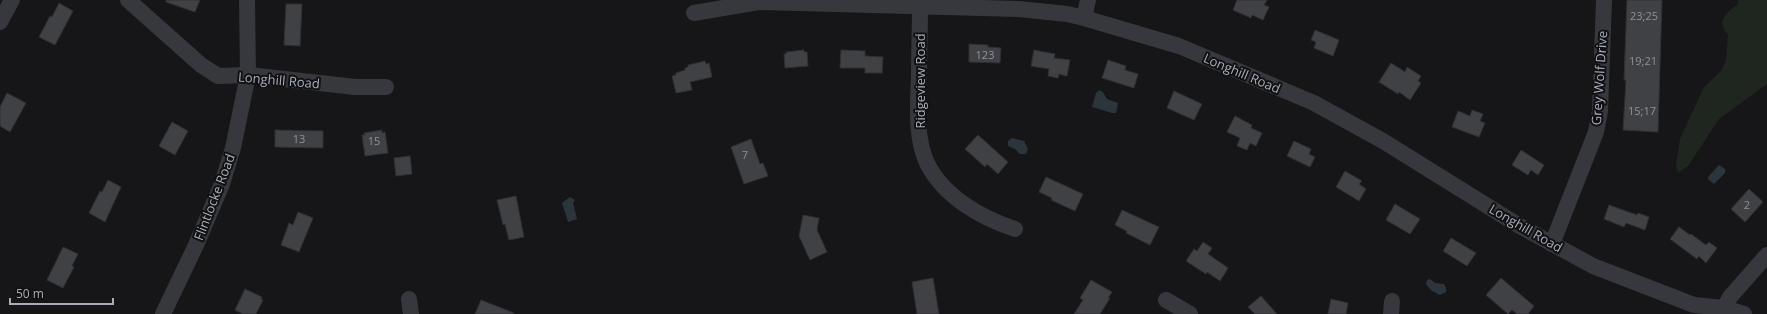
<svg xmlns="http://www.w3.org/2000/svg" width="1767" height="314" font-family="'Open Sans',sans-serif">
  <rect width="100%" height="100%" fill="#161618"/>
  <!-- green -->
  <path fill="#1e261f" d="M1738,0H1767V84L1719,119L1688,166L1678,173L1676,165L1680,139L1704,87L1722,70L1726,60L1728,34C1715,22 1727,12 1738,4Z"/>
  <!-- water -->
  <g fill="#2c353c">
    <polygon points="1099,90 1103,92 1107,99 1118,103 1116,113 1112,113 1092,107 1096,93"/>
    <polygon points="1012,138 1024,141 1028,149 1026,154 1020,154 1015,149 1008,146 1008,141"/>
    <polygon points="1719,165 1725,169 1725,173 1714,184 1708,179 1708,177"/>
    <polygon points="570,197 575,200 573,203 577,219 568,222 562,203"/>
    <polygon points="1430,279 1435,283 1444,284 1446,288 1446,292 1440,295 1432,291 1426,284 1427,280"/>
  </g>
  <!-- building -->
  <g fill="#404145" stroke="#303034">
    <polygon points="166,0 200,0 195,12 166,2"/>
    <polygon points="1237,0 1267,0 1264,5 1269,7 1263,20 1252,15 1251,18 1233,10"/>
    <polygon points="1627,0 1662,0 1658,132 1623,130 1626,80 1624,80"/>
    <polygon points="59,3 73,11 55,45 39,37 50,16 52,17"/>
    <polygon points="286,4 302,4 300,46 284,45"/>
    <polygon points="1315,30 1339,40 1333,56 1314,48 1316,42 1311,40"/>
    <polygon points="969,44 988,45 988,47 1001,48 1000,63 969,62"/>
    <polygon points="804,50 804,52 807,52 808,66 785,68 784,54 786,54 786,52"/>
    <polygon points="841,50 865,51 865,56 883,57 882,73 865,73 865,68 840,68"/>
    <polygon points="1034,50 1055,54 1054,58 1070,60 1067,76 1059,74 1058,78 1048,76 1049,69 1031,66"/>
    <polygon points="1108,60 1126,66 1125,70 1138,74 1134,88 1102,78"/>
    <polygon points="705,61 706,64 709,63 712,77 690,82 692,90 676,93 672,76 676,75 676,73 685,70 685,68 688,67 688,65"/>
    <polygon points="1391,63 1405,72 1407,67 1421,76 1418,81 1421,83 1410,100 1399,92 1398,94 1379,82"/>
    <polygon points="1174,91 1202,104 1194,120 1167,108"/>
    <polygon points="7,93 26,103 10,132 0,126 0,107"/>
    <polygon points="1472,110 1483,114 1480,121 1485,123 1479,137 1452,127 1458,111 1470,116"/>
    <polygon points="1235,116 1252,125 1251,128 1262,133 1256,146 1250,143 1247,150 1237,146 1240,138 1227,132"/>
    <polygon points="172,122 188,131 175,155 159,146"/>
    <polygon points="275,130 323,131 323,148 275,147"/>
    <polygon points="382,130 382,133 385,132 388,153 365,156 362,135 365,135 364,133"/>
    <polygon points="978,135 1008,162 998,174 987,164 985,167 965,149"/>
    <polygon points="751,139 760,164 763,163 768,176 744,184 731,147"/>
    <polygon points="1294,141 1311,149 1309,154 1315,157 1310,167 1287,156"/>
    <polygon points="1521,150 1544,165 1538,175 1531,170 1528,175 1512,165"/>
    <polygon points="410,156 412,174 396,176 394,158"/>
    <polygon points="1345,171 1362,181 1359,184 1366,189 1359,201 1336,187"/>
    <polygon points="1046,177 1083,194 1075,211 1051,200 1052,198 1039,192"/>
    <polygon points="108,180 121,187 105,222 89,213 100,191 102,192"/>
    <polygon points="1749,189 1763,202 1745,222 1731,209"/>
    <polygon points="516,196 524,237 509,240 505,224 503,225 497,200"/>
    <polygon points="1395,204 1420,219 1410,234 1386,220"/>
    <polygon points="1609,205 1637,215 1638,213 1649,217 1645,230 1626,223 1624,227 1604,219"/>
    <polygon points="1122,210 1159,227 1150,245 1126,233 1127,231 1115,225"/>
    <polygon points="298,212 313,218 299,252 281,245 289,223 293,225"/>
    <polygon points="803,215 819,218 817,230 827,252 810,260 799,236"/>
    <polygon points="1679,227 1690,235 1691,234 1706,245 1709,242 1717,248 1706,263 1699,256 1697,259 1670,239"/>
    <polygon points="1451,238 1476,253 1467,266 1443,251"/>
    <polygon points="1203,242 1212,248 1208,254 1228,268 1220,281 1207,272 1206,274 1186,261 1194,249 1197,251"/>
    <polygon points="63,247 78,254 72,266 74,267 63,288 47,280"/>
    <polygon points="933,278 939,314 917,314 912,282"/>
    <polygon points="1501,278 1534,306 1528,314 1517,314 1512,310 1508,314 1486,295"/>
    <polygon points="1091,280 1112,292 1108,298 1110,298 1100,314 1074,314 1083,300 1080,298"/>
    <polygon points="245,289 262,297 261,299 263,300 256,314 243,314 235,310"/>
    <polygon points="1261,296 1277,314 1255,314 1248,307"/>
    <polygon points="1331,299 1348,303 1346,314 1328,314"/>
    <polygon points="481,300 514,313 514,314 475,314"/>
  </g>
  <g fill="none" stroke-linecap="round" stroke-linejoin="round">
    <!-- minor -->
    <g stroke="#37383d" stroke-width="16">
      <polyline points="128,0 201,65 218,76 248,75 355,87 386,87"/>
      <path d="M920,6C920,29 919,53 919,76C918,104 915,137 927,163C943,196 981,218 1015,229"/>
      <polyline points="694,13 758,2 1019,9 1067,14 1084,18 1179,46 1314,103 1383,141 1518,225 1593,266 1694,305 1724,308 1744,314"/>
      <polyline points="1084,18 1088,0"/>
      <polyline points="0,22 12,0"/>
      <polyline points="1552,244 1596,132 1600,111 1604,0"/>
      <polyline points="409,299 411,314"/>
      <polyline points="1166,300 1190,314"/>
      <polyline points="1724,308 1730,297 1767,255"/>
      <polyline points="163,314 196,245 222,184 233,148 248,75 247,0"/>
      <polyline points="1391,314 1392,301"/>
    </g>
  </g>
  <g text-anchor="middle" stroke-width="4" stroke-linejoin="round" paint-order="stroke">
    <!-- number labels -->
    <g font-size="11" fill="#8e929b">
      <text x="1644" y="20">23;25</text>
      <text x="985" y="59">123</text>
      <text x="1643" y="65">19;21</text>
      <text x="1642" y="115">15;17</text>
      <text x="299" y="143">13</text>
      <text x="374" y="145">15</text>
      <text x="745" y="159">7</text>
      <text x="1747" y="209">2</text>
    </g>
    <!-- street labels -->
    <g font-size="13" fill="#a8adb8" stroke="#111113">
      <text transform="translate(1242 73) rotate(23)" y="5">Longhill Road</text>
      <text transform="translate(1599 78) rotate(-86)" y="5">Grey Wolf Drive</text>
      <text transform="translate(279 80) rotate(5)" y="5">Longhill Road</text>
      <text transform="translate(920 81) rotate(-90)" y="5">Ridgeview Road</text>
      <text transform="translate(214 197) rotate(-69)" y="5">Flintlocke Road</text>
      <text transform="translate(1526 228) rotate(30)" y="5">Longhill Road</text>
    </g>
  </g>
  <!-- scale -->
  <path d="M10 298v6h103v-6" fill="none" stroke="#a8adb8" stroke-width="2"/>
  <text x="16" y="298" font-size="12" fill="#a8adb8" stroke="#111113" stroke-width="3" paint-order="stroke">50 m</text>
</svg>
